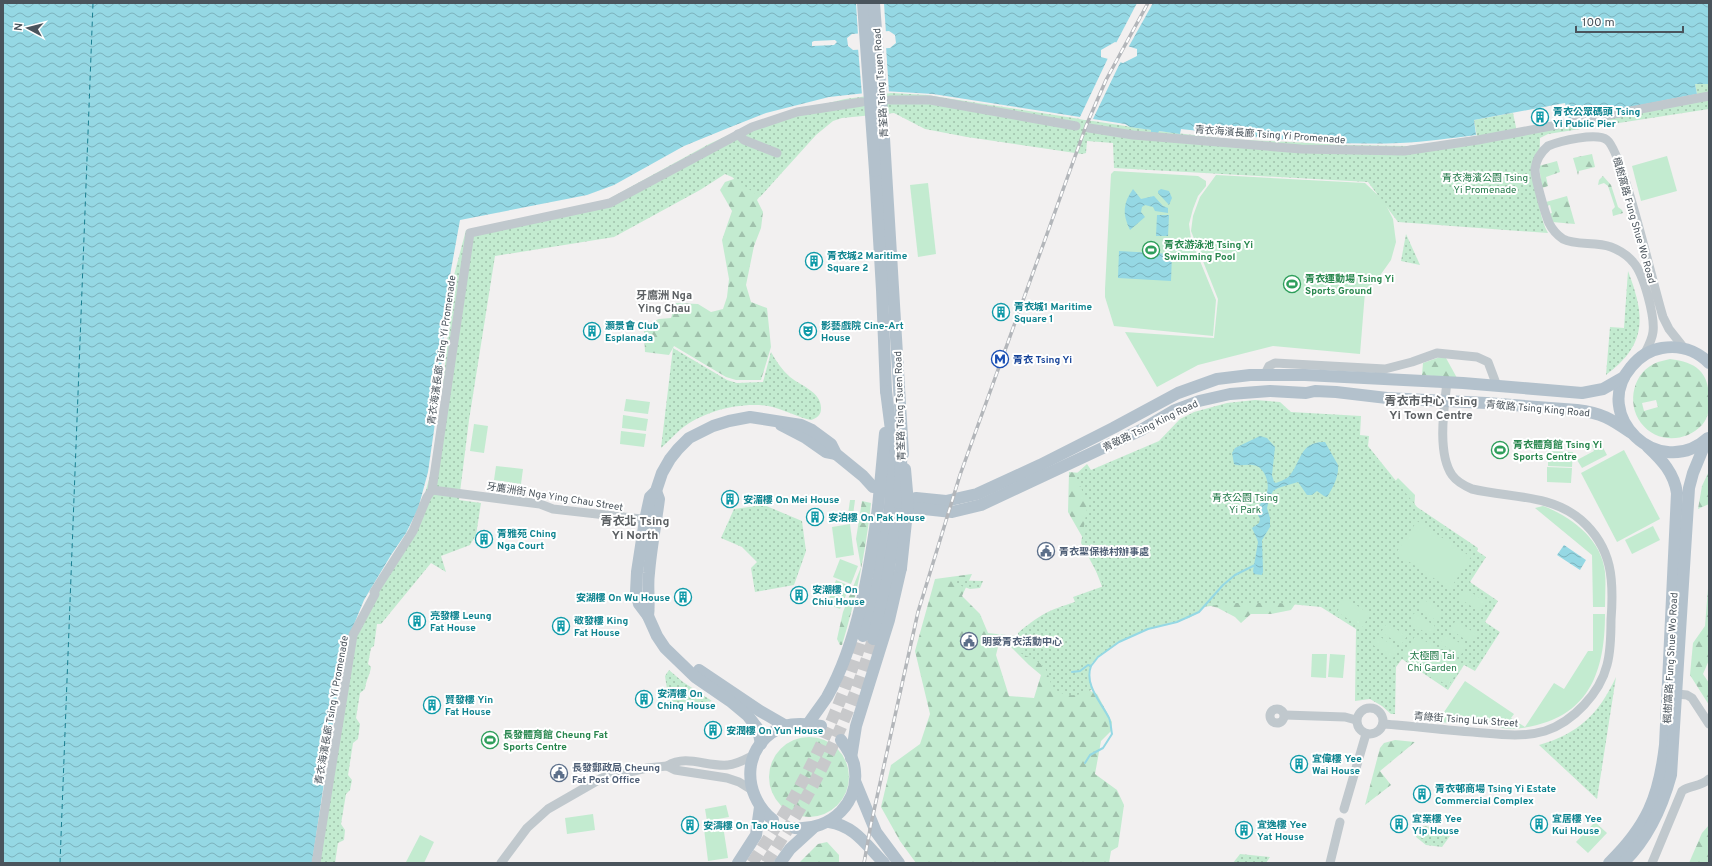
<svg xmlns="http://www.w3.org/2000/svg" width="1712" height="866" font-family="Overpass,'Noto Sans TC',sans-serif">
  <defs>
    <pattern id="forest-firs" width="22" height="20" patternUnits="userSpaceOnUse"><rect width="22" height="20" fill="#c3ebd0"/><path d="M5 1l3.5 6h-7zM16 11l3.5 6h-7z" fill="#a0c1ac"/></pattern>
    <pattern id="park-dots" width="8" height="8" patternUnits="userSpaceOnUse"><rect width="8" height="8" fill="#c3ebd0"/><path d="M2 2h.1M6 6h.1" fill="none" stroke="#a0c1ac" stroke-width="1.8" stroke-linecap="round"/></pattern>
    <pattern id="water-waves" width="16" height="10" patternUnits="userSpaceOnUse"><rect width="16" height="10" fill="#95d8e4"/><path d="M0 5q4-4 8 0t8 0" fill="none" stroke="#7cb2bc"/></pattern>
  </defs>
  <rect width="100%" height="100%" fill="#f2f0f0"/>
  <!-- forest -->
  <g fill="url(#forest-firs)" fill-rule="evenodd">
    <polygon points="724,151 785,165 757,200 763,212 761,228 754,246 746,285 751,302 767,308 771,347 761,380 736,380 726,377 674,346 669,355 645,352 644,331 648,323 659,319 671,318 676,303 698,304 711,312 723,309 727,297 729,279 722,240 732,211 720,190 725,182 734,179"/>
    <polygon points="1592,154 1595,167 1579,171 1578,175 1573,158"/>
    <polygon points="1557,161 1560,172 1546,177 1548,186 1542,188 1539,166"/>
    <polygon points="1603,176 1611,185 1618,207 1622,210 1623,213 1613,216 1612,210 1615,207 1608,186 1604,183 1598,185 1599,180"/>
    <polygon points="1567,196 1575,224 1552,222 1549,214 1552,213 1550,205 1547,206 1546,202"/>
    <polygon points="1440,357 1446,358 1457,378 1422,375 1423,363"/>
    <path d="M1670,359C1696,362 1709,372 1709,399C1709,409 1709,417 1702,425C1685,443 1656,443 1641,423C1626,403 1633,371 1658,362C1662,361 1666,360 1670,359ZM1656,400L1658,407L1644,411L1642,403Z"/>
    <polygon points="1709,471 1709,504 1698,509 1702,486"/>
    <path d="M1069,472L1092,474L1392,485L1398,478L1415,495L1414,513L1298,600L1291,610L1271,614H1251L1241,623L1235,617L1218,608L1204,604L1151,622L1087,659L1088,690L1097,694L1112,722L1111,731L1101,741L1095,774L1117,790L1124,805L1118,847L1111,851L1109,863H916L900,841L881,807L891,765L920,744L930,714L915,651L935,579L972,574L962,596L980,614L988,633L1015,636L1024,634L1103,589L1084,540L1068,512ZM1010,646L1029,665L1041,675L1034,698L1009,696L996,655L998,647Z"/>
    <polygon points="850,500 855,500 852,523 847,522"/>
    <path d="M862,501L871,503C866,551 856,599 842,645H840L837,639L843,612L861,567L856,539Z"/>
    <polygon points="1709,576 1709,660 1703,674 1709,683 1709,705 1690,675 1693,643 1705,626"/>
    <circle cx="809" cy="777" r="40"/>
    <polygon points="1395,740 1415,742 1380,771 1391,785 1365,805 1380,748 1384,743"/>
    <polygon points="1709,825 1709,863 1689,863 1702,833"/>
    <polygon points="827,842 839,855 839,863 799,863 818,844"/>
  </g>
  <!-- park -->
  <g fill="url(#park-dots)">
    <path d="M1695,84H1709V109L1548,134L1540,138C1540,168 1533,206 1548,233L1398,222L1368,182L1114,168L1113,143L1087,141L1086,153L1082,154L967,137L925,129L894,113L842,118L833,121L816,135L760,197L732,177L725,174L700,190L614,237L495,256L469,420L459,500L481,503L476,535L470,545L441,556L446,572L431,563L381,624H377L374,646L371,648L368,664L371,667C370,675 366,680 365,689L360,693L356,718L360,724L358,739L353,743L348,775L352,780L350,790L346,794L341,824L345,830L344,840L338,843L335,863H314L351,635L407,537L421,508L437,450L453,279L466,230L605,201L709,144L742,129L779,115L845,99L891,93L927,95L1151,130L1158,133V131L1229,139L1347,145L1408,146L1477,137L1474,120L1513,113L1517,132L1697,94Z"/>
    <polygon points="1406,234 1420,265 1401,261"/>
    <path d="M1628,271C1645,316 1648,344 1606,375L1610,327L1624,328Z"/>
    <path d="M673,348L727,380L737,383L763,382L771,352C776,361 782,370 790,377C801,386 822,392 821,409C821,415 817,418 811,420C797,417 783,409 768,406C739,402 704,411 681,429C674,435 668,442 661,448Z"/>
    <path d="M1255,400L1280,402L1291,412L1361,416L1360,435L1369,436L1368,446L1417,507L1478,548L1477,551L1486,557L1470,582L1498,601L1485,622L1500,632L1475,671L1464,665L1448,690L1402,659L1396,667L1395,714H1391L1382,706L1370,699L1355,701L1356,629L1321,607L1279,603H1229L1204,607L1199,612L1189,618L1148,629L1119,642L1098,657L1092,663L1089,671V677L1093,689C1081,696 1064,699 1053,687C1049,681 1049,673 1044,667C1038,660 1028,657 1020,653L1018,633C1039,615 1049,610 1075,602L1073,597L1104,586L1081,543L1088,503L1075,475L1087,464L1091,470L1159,441L1180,419L1194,412L1227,403Z"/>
    <polygon points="764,505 802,521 806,551 794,585 755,592 751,568 757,562 742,547 721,538 734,509"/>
    <polygon points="951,580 983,581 980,588 970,589 953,583"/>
    <polygon points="669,670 683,682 712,701 676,706 671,705 669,702 665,676"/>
    <path d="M1616,677L1597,799L1539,745C1578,734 1599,714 1616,677Z"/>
    <polygon points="1424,826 1440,828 1450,836 1442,847 1426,845 1416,837 1417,831"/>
    <polygon points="1240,854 1270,857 1266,863 1233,863"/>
  </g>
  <!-- garden -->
  <g fill="#c3ebd0">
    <polygon points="1667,156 1677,191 1641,201 1632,166"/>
    <polygon points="1114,171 1198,176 1206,181 1206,186 1198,196 1193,209 1189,224 1191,239 1216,300 1213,336 1114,326 1105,297 1105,289 1111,174"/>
    <polygon points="1216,175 1365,183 1384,201 1393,219 1396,242 1391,260 1379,277 1365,292 1360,354 1273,346 1198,365 1157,387 1125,332 1214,338 1218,299 1191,231 1193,216 1200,197"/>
    <polygon points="928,183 936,254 918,257 910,185"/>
    <polygon points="626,399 650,402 648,414 624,411"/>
    <polygon points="623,415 648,419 646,431 622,428"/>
    <polygon points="474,424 488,426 484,453 470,451"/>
    <polygon points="621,431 646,434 644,447 620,444"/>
    <polygon points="1599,440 1607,455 1582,468 1577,460 1594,451 1591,444"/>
    <polygon points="1624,450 1660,519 1617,542 1581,473"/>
    <polygon points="1548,451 1573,452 1572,467 1548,466"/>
    <polygon points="496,466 523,469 521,484 494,480"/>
    <polygon points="1547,467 1572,468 1571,483 1547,482"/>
    <path d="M1543,506C1571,516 1602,540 1605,572C1606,584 1605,595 1605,607H1593L1592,555L1535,508Z"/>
    <polygon points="1417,521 1471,557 1450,589 1396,553"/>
    <polygon points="850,524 854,555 836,558 832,527"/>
    <polygon points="1653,526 1660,540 1632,554 1625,540"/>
    <polygon points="840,559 858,566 851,584 833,577"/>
    <polygon points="836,580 850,586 840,609 827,604"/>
    <polygon points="1466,589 1486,602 1480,612 1459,598"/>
    <polygon points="1345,598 1370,614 1362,628 1337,612"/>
    <polygon points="1423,599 1443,612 1437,621 1417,608"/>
    <polygon points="1414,613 1435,626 1429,635 1409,622"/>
    <path d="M1593,614H1605C1605,665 1593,711 1537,725C1526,728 1512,730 1501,728C1494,726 1489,719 1482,718C1468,716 1468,718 1456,722C1451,724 1443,722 1438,721L1465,681L1514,714L1511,718L1525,727L1554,683L1564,689L1588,651H1593Z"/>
    <polygon points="1456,620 1476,634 1470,643 1450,629"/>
    <polygon points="1387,623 1407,636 1401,645 1381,632"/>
    <polygon points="1446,634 1466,647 1460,656 1440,643"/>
    <polygon points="1416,635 1462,665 1448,686 1402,656"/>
    <polygon points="1379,636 1399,650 1393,658 1373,645"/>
    <polygon points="1312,654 1327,654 1326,678 1311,677"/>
    <polygon points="1330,654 1345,655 1343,678 1328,677"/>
    <polygon points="726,805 729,817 707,821 705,809"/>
    <polygon points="593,814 595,830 567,834 565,818"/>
    <polygon points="1595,822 1607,833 1588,853 1576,842"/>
    <polygon points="723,826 728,858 708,861 704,829"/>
    <polygon points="420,835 434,842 424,863 408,863 406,862"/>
  </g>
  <!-- water -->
  <g fill="url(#water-waves)" fill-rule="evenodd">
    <path d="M3,3H1709V84H1695L1697,94L1569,119L1565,103L1474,120L1476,135C1451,138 1426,142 1400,143C1327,146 1254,137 1181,129L1180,134L1159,131L1158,133L1151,132V130L1130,127L1125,124L933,94L884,91L829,97L766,113L728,128L684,146L614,185L587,195L460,220L449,281L438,402L428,472L418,509L406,533L391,555L364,600L344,649L312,863H3ZM889,31L895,35L896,43L890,48L853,50L848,46L847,38L852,34ZM835,40L837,42L834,45L812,46V42L814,41ZM1115,42L1137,49V56L1123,63L1101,57V50Z"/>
    <path d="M1133,189L1141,199L1154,196L1163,206L1168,208V213L1155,211L1153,207L1145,205L1142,207L1141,212L1145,217L1130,230C1122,214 1123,203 1133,189Z"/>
    <polygon points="1161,189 1169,191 1172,198 1169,205 1158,193 1158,191"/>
    <polygon points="1157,215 1169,215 1168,236 1156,236"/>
    <polygon points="1119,251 1172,254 1171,281 1118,278"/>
    <path d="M1260,436L1267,438L1275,447L1272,475L1274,482L1276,483C1281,481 1287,479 1290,475C1301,462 1300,441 1325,442L1338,465C1339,476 1333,488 1327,497L1324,496L1317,491L1312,495H1307L1298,482L1278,488L1273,491L1269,500L1267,508L1270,518V527L1262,540L1263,572L1262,575L1254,574L1253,571L1258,542L1257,539L1252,528L1259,523L1260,519L1256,511C1259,505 1265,499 1267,492C1270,482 1264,466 1253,465C1246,464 1240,467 1234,464L1232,453L1235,448Z"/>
    <polygon points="1564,545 1586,560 1580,570 1557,555"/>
  </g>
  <!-- pier -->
  <g fill="#f2f0f0">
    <polygon points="856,3 884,3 886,34 858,35"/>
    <polygon points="1137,3 1153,3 1128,48 1115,45"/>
    <polygon points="886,46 889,93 862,95 858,48"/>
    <polygon points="1108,58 1121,61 1092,121 1079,119"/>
  </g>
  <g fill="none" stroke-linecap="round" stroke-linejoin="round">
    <!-- stream -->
    <g stroke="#95d8e4" stroke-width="2">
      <polyline points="1072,672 1080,671 1088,665 1091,666 1098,657 1119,642 1148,629 1177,622 1199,612 1223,585 1235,575 1255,565"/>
      <path d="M1085,763L1090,755L1103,748L1112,734C1111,729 1111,723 1109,718C1101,702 1084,685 1091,666"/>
    </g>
    <!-- ferry -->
    <polyline stroke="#197f91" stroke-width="1" stroke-dasharray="5 4" stroke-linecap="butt" points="60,863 93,3"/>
    <!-- major-tunnel -->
    <g stroke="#c8c9cb" stroke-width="12" stroke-dasharray="12 6" stroke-linecap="butt">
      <path d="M752,863C764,845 776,827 787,809C819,756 844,696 863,636"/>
      <path d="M766,863C812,795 850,718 873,639"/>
    </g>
    <!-- minor -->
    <g stroke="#c0c8cd" stroke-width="9">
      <polyline points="890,100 930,100 1076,126"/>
      <polyline points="1089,128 1133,135 1301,149 1404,151 1478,140 1709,96"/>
      <polyline points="738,134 744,140 777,153"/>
      <path d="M1644,355C1648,347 1652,340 1653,332C1655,317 1644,274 1633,262C1628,256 1619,250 1611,247C1596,241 1576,246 1563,239C1557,235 1552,229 1549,223C1545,213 1535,179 1535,169C1536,160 1541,152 1548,146C1560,141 1597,132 1607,140C1623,152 1654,289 1663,317L1669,329L1684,348"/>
      <polyline points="1265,374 1269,366 1275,363 1385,369 1412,362 1437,353 1477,357 1488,362 1497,386"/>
      <polyline points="432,490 540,504 553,509 650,520"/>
      <polyline points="1677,694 1687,695 1692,698 1709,724"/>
      <circle cx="1370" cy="721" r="13"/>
      <circle cx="1277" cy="716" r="7"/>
      <polyline points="1285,715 1345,717 1356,720"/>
      <path d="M1383,724C1413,726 1443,730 1473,732C1497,734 1522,738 1545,731C1573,722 1600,693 1607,665C1611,650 1611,635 1611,620C1614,581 1613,548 1581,520C1551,494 1510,498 1472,489C1465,486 1457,482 1452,475C1437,453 1444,408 1447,382"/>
      <path d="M667,766C687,754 706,767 728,765C738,764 746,759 754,755"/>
      <polyline points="1344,809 1366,734"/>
      <polyline points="316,863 353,635 375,594 374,592 413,531 427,497 432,490 470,233 610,203 752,127 797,112 862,102"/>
      <polyline points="501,863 527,828 548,809 602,778 647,768 667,766 675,770 727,778 739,782 752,790"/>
      <polyline points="1330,863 1340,822"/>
      <path d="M1652,863L1682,791C1690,785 1701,787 1709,779"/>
    </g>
    <!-- major -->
    <g stroke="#b3c1cc" stroke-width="12">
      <polyline points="884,138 903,454"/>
      <polyline points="875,171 882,290 886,391"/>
      <polyline points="781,425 806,438 826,452 836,454"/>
      <path d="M1708,438C1659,482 1590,415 1631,367C1639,357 1649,350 1662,348C1679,345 1696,350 1709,363"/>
      <polyline points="916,498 946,501 977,494 1040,465 1113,428 1178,393 1217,379 1250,375 1305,375 1463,383 1582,393 1603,389 1624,377"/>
      <path d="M915,508L952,512L981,505L1141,430L1175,410L1199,401L1230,394L1270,391L1306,393L1315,391L1336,392L1387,398L1486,403L1577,410C1602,413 1611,419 1630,432"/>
      <path d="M648,616C650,601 647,587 649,573C651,548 656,523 659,499L656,491"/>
      <polyline points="863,636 878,580 890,507"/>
      <polyline points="873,639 887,582 899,503"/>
      <polyline points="699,670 760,711 786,726"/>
      <path d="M808,724C814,715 821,706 827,697C858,642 870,568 878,507"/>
      <polyline points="761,744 758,729 748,716 730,701 695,677 665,648 657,636 648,616 639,604 636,592 637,572 645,520 650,497 656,491 662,473 670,459 678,449 689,438 713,426 729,421 750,417 801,425 812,430 831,444 836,454 863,476 873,487"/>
      <polyline points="851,758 856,726 889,620 901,568"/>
      <polyline points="855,781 876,832 899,863"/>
      <path d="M773,820C740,793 742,742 785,726C797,722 810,724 821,726"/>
      <path d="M829,822C855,826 866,845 884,863"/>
      <path d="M795,828C831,831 862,802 854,764C852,756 846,747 841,740"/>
      <polyline points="738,863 756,835 760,807"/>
      <polyline points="780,863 790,849 813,828"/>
      <path d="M1609,863C1647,826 1659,797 1665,745L1677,493C1674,473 1662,460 1648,447"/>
      <path d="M1623,863C1648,839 1662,808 1671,775L1689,488L1693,473L1707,439"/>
    </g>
    <!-- rail casing -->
    <g stroke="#b3b6ba" stroke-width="3.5">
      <polyline id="rail" points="864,863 871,824 918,612 960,475 1086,126 1106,80 1148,3"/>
    </g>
    <!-- rail -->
    <use href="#rail" stroke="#fff" stroke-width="2" stroke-dasharray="6" stroke-linecap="butt"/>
    <!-- major-bridge -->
    <g stroke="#b3c1cc" stroke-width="12">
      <polyline points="863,3 875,171"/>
      <polyline points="874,3 884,138"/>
      <polyline points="886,391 892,438 890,507"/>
      <polyline points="899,503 902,445"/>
      <polyline points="878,507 885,433"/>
      <polyline points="901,568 908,503 905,469"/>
    </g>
  </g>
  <!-- icons -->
  <defs>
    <g id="building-ring" transform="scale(0.9)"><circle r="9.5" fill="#fff" stroke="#0f9aa8" stroke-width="1.5"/><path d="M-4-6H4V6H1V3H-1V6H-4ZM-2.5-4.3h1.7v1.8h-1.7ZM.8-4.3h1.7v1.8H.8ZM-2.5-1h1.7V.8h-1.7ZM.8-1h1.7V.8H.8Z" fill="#0f9aa8"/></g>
    <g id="stadium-ring" transform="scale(0.9)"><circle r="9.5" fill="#fff" stroke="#2e9e5b" stroke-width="1.5"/><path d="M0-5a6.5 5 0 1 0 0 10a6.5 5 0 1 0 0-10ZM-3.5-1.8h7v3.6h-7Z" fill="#2e9e5b"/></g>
    <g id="theatre-ring" transform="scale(0.9)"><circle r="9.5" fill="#fff" stroke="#0f9aa8" stroke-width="1.5"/><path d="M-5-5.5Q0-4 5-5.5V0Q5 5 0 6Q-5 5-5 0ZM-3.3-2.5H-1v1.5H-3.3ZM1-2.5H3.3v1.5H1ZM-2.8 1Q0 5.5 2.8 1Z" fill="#0f9aa8"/></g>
    <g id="metro-ring" transform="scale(0.9)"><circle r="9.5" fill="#fff" stroke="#1a4fb4" stroke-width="1.5"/><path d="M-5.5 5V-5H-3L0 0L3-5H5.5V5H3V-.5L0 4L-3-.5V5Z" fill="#1a4fb4"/></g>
    <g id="civic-ring" transform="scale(0.9)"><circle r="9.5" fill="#fff" stroke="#5c6f8a" stroke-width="1.5"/><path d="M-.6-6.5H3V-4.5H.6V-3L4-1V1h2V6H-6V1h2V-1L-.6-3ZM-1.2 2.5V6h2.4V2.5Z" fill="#5c6f8a"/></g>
  </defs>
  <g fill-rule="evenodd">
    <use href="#building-ring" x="1540" y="117"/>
    <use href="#stadium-ring" x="1151" y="250"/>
    <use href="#building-ring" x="814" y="261"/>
    <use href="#stadium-ring" x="1292" y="284"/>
    <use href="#building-ring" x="1001" y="312"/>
    <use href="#building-ring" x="592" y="331"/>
    <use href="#theatre-ring" x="808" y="331"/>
    <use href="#metro-ring" x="1000" y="359"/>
    <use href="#stadium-ring" x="1500" y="450"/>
    <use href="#building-ring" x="730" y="499"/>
    <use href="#building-ring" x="815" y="517"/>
    <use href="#building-ring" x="484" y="539"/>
    <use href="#civic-ring" x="1046" y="551"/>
    <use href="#building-ring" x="799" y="595"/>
    <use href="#building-ring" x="683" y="597"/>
    <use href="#building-ring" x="417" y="621"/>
    <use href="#building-ring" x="561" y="626"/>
    <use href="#civic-ring" x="969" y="641"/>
    <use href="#building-ring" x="644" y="699"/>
    <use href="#building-ring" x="432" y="705"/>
    <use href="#building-ring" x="713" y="730"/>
    <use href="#stadium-ring" x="490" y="740"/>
    <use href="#building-ring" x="1299" y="764"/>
    <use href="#civic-ring" x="559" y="773"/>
    <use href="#building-ring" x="1422" y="794"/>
    <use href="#building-ring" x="1399" y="824"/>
    <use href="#building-ring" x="1539" y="824"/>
    <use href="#building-ring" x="690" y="825"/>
    <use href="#building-ring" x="1244" y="830"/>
  </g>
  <g text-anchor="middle" stroke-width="4" stroke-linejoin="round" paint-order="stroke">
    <!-- street labels -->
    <g font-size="10" fill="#4a545c" stroke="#fff">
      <text transform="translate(880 83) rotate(-94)" y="4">青荃路 Tsing Tsuen Road</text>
      <text transform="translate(1270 134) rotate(4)" y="4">青衣海濱長廊 Tsing Yi Promenade</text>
      <text transform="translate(1635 220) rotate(74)" y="4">楓樹窩路 Fung Shue Wo Road</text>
      <text transform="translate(441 350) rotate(-82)" y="4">青衣海濱長廊 Tsing Yi Promenade</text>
      <text transform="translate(899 406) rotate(-92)" y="4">青荃路 Tsing Tsuen Road</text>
      <text transform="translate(1538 408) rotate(5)" y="4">青敬路 Tsing King Road</text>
      <text transform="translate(1150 425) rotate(-26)" y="4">青敬路 Tsing King Road</text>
      <text transform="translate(555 496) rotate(9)" y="4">牙鷹洲街 Nga Ying Chau Street</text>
      <text transform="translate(1670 658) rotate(-87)" y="4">楓樹窩路 Fung Shue Wo Road</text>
      <text transform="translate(331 710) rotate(-80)" y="4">青衣海濱長廊 Tsing Yi Promenade</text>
      <text transform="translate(1466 719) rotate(4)" y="4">青綠街 Tsing Luk Street</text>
    </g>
    <!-- culture labels -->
    <g font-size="10" font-weight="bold" fill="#0d838f" stroke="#fff" text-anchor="start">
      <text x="1553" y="115">青衣公眾碼頭 Tsing<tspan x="1553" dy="12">Yi Public Pier</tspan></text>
      <text x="827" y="259">青衣城2 Maritime<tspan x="827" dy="12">Square 2</tspan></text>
      <text x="1014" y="310">青衣城1 Maritime<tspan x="1014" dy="12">Square 1</tspan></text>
      <text x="605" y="329">灝景會 Club<tspan x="605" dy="12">Esplanada</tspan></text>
      <text x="821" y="329">影藝戲院 Cine-Art<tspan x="821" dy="12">House</tspan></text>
      <text x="743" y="503">安湄樓 On Mei House</text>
      <text x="828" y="521">安泊樓 On Pak House</text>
      <text x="497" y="537">青雅苑 Ching<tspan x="497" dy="12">Nga Court</tspan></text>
      <text x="812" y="593">安潮樓 On<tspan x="812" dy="12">Chiu House</tspan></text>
      <text x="670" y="601" text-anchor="end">安湖樓 On Wu House</text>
      <text x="430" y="619">亮發樓 Leung<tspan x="430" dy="12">Fat House</tspan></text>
      <text x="574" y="624">敬發樓 King<tspan x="574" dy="12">Fat House</tspan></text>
      <text x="657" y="697">安清樓 On<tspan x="657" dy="12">Ching House</tspan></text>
      <text x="445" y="703">賢發樓 Yin<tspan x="445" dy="12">Fat House</tspan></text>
      <text x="726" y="734">安潤樓 On Yun House</text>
      <text x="1312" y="762">宜偉樓 Yee<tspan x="1312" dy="12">Wai House</tspan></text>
      <text x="1435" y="792">青衣邨商場 Tsing Yi Estate<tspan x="1435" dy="12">Commercial Complex</tspan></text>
      <text x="1412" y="822">宜業樓 Yee<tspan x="1412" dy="12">Yip House</tspan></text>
      <text x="1552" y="822">宜居樓 Yee<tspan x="1552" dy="12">Kui House</tspan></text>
      <text x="1257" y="828">宜逸樓 Yee<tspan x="1257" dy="12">Yat House</tspan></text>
      <text x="703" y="829">安濤樓 On Tao House</text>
    </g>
    <!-- park labels -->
    <g font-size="10" fill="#207847" stroke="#fff">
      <text x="1485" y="181">青衣海濱公園 Tsing<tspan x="1485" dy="12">Yi Promenade</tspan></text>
      <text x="1245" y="501">青衣公園 Tsing<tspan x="1245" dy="12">Yi Park</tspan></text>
      <text x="1432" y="659">太極園 Tai<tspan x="1432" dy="12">Chi Garden</tspan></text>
    </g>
    <!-- leisure labels -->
    <g font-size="10" font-weight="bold" fill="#27864d" stroke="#fff" text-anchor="start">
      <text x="1164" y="248">青衣游泳池 Tsing Yi<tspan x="1164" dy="12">Swimming Pool</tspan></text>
      <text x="1305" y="282">青衣運動場 Tsing Yi<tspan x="1305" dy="12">Sports Ground</tspan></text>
      <text x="1513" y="448">青衣體育館 Tsing Yi<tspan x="1513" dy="12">Sports Centre</tspan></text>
      <text x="503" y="738">長發體育館 Cheung Fat<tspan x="503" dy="12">Sports Centre</tspan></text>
    </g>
    <!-- transit labels -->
    <g font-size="10" font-weight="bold" fill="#164399" stroke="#fff" text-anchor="start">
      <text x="1013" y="363">青衣 Tsing Yi</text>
    </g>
    <!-- service labels -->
    <g font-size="10" font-weight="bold" fill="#4e5e75" stroke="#fff" text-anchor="start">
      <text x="1059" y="555">青衣聖保祿村辦事處</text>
      <text x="982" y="645">明愛青衣活動中心</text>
      <text x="572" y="771">長發郵政局 Cheung<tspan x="572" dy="12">Fat Post Office</tspan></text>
    </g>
    <!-- neighbourhood labels -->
    <g font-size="11" font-weight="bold" fill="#5d6164" stroke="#fff">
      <text x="664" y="299">牙鷹洲 Nga<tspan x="664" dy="13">Ying Chau</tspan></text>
    </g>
    <!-- quarter labels -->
    <g font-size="12" font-weight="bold" fill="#5d6164" stroke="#fff">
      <text x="1431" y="405">青衣市中心 Tsing<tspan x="1431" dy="14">Yi Town Centre</tspan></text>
      <text x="635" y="525">青衣北 Tsing<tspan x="635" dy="14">Yi North</tspan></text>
    </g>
  </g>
  <!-- border -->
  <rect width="1712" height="866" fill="none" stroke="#4a545c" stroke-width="8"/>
  <!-- north arrow -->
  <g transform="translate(28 28) rotate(277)" stroke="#ffffff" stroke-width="3" paint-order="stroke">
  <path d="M0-3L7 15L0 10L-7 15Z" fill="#4a545c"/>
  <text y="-6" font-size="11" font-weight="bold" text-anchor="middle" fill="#4a545c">N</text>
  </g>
  <!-- scale -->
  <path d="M1576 26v6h107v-6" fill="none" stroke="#4a545c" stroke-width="2"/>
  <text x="1582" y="26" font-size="12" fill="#4a545c" stroke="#ffffff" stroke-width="3" paint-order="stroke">100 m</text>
</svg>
